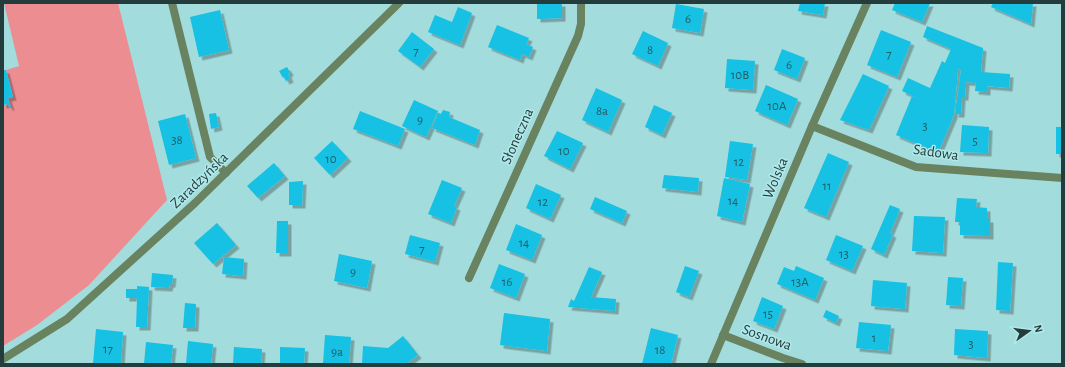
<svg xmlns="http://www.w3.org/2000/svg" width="1065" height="367" font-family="'Alegreya Sans',sans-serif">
  <defs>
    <filter id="shadow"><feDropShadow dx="3.5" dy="3.5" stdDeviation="0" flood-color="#0004"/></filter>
  </defs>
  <rect width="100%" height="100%" fill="#a3dcdd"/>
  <!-- green -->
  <polygon fill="#ec8d92" points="4,3 118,3 167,200 89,285 37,325 3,346 3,105 8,104 10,107 8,98 13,97 6,70 19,66"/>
  <!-- building -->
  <g fill="#14c1e4" filter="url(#shadow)">
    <polygon points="537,3 562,3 562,18 537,19"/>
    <polygon points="800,3 825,3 823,15 798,11"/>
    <polygon points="895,3 930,3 922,22 892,10"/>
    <polygon points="993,3 1033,3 1031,24 991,7"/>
    <polygon points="676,4 704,9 700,33 672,28"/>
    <polygon points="458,7 472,13 460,45 428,32 435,15 452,22"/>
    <polygon points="220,10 229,50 199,57 190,17"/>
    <polygon points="497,25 529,38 526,44 533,47 529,57 522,54 520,60 488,47"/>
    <polygon points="927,26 983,48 981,72 1010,74 1009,88 987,86 987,92 975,91 976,83 966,82 965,97 962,97 961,114 955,114 961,70 958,69 954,115 938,153 896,135 912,96 922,100 902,91 908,78 930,88 942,61 945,63 951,49 923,37"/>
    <polygon points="881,30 911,42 897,77 867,65"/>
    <polygon points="643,31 668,43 658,66 632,54"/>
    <polygon points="412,32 434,49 420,67 398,51"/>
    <polygon points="782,49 805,58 797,79 774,70"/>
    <polygon points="727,59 755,61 753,90 725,88"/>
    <polygon points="287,67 290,72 288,74 290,79 286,81 284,77 283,78 279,71"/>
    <polygon points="3,70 6,70 13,97 8,98 11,107 9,107 8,104 3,105"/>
    <polygon points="863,74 889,86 869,130 840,120"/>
    <polygon points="766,85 798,99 787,125 755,111"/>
    <polygon points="596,88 622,100 608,132 582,120"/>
    <polygon points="414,100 438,111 426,137 402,126"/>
    <polygon points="654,105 672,113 662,135 645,127"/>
    <polygon points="443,110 450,112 449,117 480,130 475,145 432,128 438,113 441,114"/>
    <polygon points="360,111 405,129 398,146 353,129"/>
    <polygon points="216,113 219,127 211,129 209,114"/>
    <polygon points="185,114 196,158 169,165 158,121"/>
    <polygon points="962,125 989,127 988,153 960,152"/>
    <rect x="1056" y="127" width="6" height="27"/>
    <polygon points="557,131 583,143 570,169 544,156"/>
    <polygon points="332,141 348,158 330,175 314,158"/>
    <polygon points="730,141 753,144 747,180 725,177"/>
    <polygon points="828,153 849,162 826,217 804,208"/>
    <polygon points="274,163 285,176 258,198 247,186"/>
    <polygon points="664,175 699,178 698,192 662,188"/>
    <polygon points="724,178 750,184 742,222 717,216"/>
    <polygon points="442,180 462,188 454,206 457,207 451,223 428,214"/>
    <polygon points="303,181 302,205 289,205 289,182"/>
    <polygon points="536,184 561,195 550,219 526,208"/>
    <polygon points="595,197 627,211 622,223 590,209"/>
    <polygon points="957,198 977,199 976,207 987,208 987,219 990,219 990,236 960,235 960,222 955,222"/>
    <polygon points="890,205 900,209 890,233 893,234 884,255 871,249"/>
    <polygon points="914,216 945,217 943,253 912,251"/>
    <polygon points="277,221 288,221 288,253 276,253"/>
    <polygon points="217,223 236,245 213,264 194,243"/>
    <polygon points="516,224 542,235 532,260 506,250"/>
    <polygon points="410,235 440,243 435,262 405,254"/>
    <polygon points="836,235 863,246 852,271 826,260"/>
    <polygon points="339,254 372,261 367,288 334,281"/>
    <polygon points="224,257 244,259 243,276 222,274"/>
    <polygon points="998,262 1013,263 1010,311 996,310"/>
    <polygon points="499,264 525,274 516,298 490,288"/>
    <polygon points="685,266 699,271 689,297 676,292"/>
    <polygon points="796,266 824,278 815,300 777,284 784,267 794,271"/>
    <polygon points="589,267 602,272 591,297 616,299 615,311 568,307 571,299 574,301"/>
    <polygon points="152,273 173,275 172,284 170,284 169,288 151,287"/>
    <polygon points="948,277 963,278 961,306 946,305"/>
    <polygon points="873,280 907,283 905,309 871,306"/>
    <polygon points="137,286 149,287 147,327 136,327 137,298 126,298 126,289 137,289"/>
    <polygon points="762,297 783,306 774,329 753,321"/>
    <polygon points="185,303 196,304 195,328 183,328"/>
    <polygon points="826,310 839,316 836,323 823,317"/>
    <polygon points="504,313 550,319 547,351 500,345"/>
    <polygon points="859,322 891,325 888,351 856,348"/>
    <polygon points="651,328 678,335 671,364 642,364"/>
    <polygon points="96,329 123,332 121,364 93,364"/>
    <polygon points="955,329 988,331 987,358 954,355"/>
    <polygon points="325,335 351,337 349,364 323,364"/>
    <polygon points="403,336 418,355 406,364 362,364 363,346 388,348"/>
    <polygon points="188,341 213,344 211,364 186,364"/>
    <polygon points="146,342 173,345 171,364 144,364"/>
    <polygon points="234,347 262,349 261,364 233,364"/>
    <polygon points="280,347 305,348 304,364 280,364"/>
  </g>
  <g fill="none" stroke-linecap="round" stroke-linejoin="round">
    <!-- minor -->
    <g stroke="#69825f" stroke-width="8">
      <polyline points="172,3 210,157 226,173"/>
      <polyline points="812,126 916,167 1062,178"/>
      <polyline points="469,278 578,36 581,24 581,3"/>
      <polyline points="723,335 783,358 802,364"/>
      <polyline points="3,359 67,319 195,203 399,3"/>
    </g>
    <!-- tertiary -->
    <polyline stroke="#69825f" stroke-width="8" points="711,364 812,126 867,3"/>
  </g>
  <g text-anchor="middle" stroke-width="3" stroke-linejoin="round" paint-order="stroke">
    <!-- number labels -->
    <g font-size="13" fill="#215d66">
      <text x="688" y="23">6</text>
      <text x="650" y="54">8</text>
      <text x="416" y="55">7</text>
      <text x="889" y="58">7</text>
      <text x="789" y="69">6</text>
      <text x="740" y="79">10B</text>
      <text x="777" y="110">10A</text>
      <text x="602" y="115">8a</text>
      <text x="420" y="124">9</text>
      <text x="925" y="130">3</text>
      <text x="177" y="144">38</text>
      <text x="975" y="145">5</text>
      <text x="564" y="155">10</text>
      <text x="331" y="163">10</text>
      <text x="739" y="166">12</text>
      <text x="827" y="190">11</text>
      <text x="733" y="205">14</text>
      <text x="543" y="206">12</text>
      <text x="524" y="247">14</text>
      <text x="422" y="253">7</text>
      <text x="844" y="258">13</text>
      <text x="353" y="276">9</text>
      <text x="507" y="286">16</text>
      <text x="800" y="286">13A</text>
      <text x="768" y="318">15</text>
      <text x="874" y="342">1</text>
      <text x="971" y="348">3</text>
      <text x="108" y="353">17</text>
      <text x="660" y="354">18</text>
      <text x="337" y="356">9a</text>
    </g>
    <!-- street labels -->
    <g font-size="15" fill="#253c3c" stroke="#b0e9ea">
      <text transform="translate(517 136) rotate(-66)" y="5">Słoneczna</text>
      <text transform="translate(936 152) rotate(8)" y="5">Sadowa</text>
      <text transform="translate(775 178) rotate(-67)" y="5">Wolska</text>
      <text transform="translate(199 180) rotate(-44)" y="5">Zaradzyńska</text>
      <text transform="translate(767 337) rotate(20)" y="5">Sosnowa</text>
    </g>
  </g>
  <!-- border -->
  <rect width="1065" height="367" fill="none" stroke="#253c3c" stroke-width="8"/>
  <!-- north arrow -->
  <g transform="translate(1029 331) rotate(76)" stroke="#b0e9ea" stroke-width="3" paint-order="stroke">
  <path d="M0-3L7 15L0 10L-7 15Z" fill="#253c3c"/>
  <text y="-6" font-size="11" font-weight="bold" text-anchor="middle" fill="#253c3c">N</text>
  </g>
</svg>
